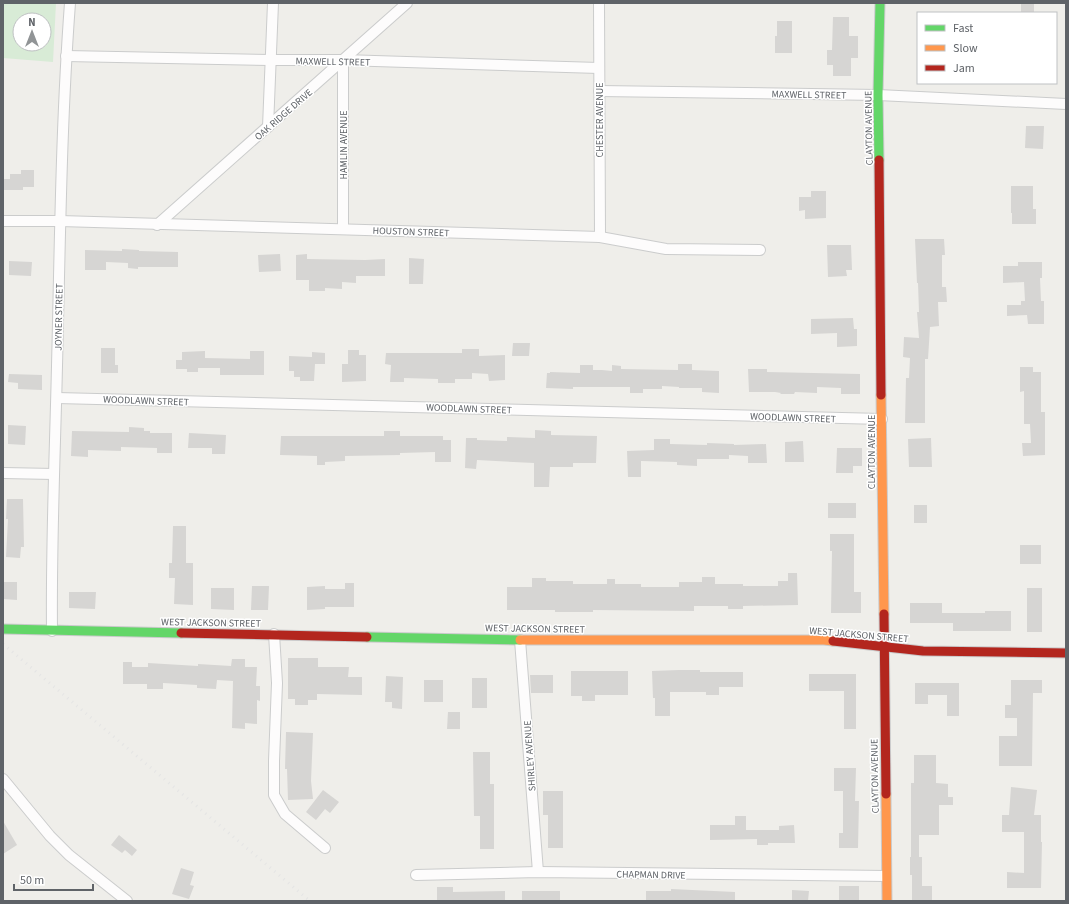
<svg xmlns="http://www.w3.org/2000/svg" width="1069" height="904" font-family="'Source Sans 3',sans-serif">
  <rect width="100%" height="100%" fill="#efeeea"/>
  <!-- green -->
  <path fill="#d8ebd6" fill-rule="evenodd" d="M3,3H56L53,62L3,58ZM20,20H44V44H20Z"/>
  <!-- building -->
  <g fill="#d6d5d3">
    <rect x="1021" y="3" width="13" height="10"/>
    <polygon points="833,17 849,17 849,36 858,36 858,58 851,58 851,76 833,76 833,65 827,65 827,50 832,50"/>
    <polygon points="777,21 792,21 792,53 775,53 775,36 777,36"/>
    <polygon points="1026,126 1044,126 1043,149 1025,148"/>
    <polygon points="21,170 34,170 34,187 23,187 23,190 4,190 4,179 10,179 10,174 21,174"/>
    <polygon points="1011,186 1033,186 1033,209 1036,209 1036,224 1012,224 1012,213 1011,213"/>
    <polygon points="811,191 826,191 826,218 805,219 805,210 799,211 799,197 811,197"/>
    <polygon points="915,239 944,239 945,255 942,255 942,287 946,287 947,302 938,302 939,326 930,327 928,359 925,359 925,423 905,423 906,378 909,378 910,358 903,357 904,337 919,338 917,312 919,312 918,283 917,283"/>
    <polygon points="827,245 851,245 852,270 846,270 847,276 828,277"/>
    <polygon points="122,249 139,250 139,251 178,252 178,267 138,267 138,269 128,268 128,263 106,262 106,270 85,270 85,250 122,251"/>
    <polygon points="280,254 281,271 259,272 258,255"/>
    <polygon points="307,254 307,259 365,260 385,259 385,276 356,276 356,283 342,282 342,289 325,288 325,291 309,291 309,280 296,280 296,255"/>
    <polygon points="409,258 424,259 423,284 409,284"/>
    <polygon points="9,261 32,262 31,276 9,275"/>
    <polygon points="1018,262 1042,262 1042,278 1040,278 1041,301 1044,301 1044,324 1028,324 1027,315 1007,316 1007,305 1021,305 1021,301 1025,301 1024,282 1003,283 1003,266 1018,266"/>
    <polygon points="853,318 854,329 857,329 857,346 837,347 837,333 811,334 811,319"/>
    <polygon points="513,343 530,343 529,356 512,356"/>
    <polygon points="101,348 115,348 115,365 118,365 118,373 101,373"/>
    <polygon points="462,349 479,349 479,356 505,355 505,380 489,381 488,374 472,373 472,379 455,379 455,383 438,383 438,379 404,378 404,382 390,382 391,365 385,364 386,353 462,353"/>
    <polygon points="348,350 359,350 359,355 366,355 366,381 342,382 342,364 348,364"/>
    <polygon points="205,351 205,358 250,359 250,351 264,351 264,375 220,375 220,368 198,368 198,372 187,372 187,369 176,369 176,360 182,360 182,352"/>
    <polygon points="312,352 325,353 325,364 315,364 314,381 300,381 300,377 294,377 294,371 289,371 289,356 312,357"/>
    <polygon points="678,364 692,364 692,370 719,371 719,393 702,392 702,388 679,388 679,387 662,386 662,389 643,389 643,393 630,393 630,387 573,387 573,389 546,388 547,373 550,373 550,372 580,373 580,365 593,365 593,370 602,370 612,371 612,365 621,366 621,369 678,370"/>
    <polygon points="1020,367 1033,367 1033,372 1041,372 1041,412 1045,412 1045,455 1023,456 1022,443 1031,443 1030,424 1024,424 1024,391 1020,392"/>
    <polygon points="748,369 767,369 767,372 860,374 860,394 841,394 841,388 817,387 817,393 795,392 794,394 780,394 781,393 775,392 749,392"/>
    <polygon points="9,374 42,375 42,390 18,389 18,383 8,382"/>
    <polygon points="8,425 26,426 25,445 8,444"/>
    <polygon points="129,427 144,428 144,431 150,431 150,433 172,433 172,453 157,453 157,448 121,447 121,451 88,450 88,457 71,456 72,431 129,432"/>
    <polygon points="535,430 551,431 551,435 597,436 596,463 573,463 573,467 550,467 549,487 534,487 534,463 477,460 476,469 465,468 466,438 477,438 477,440 507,441 507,437 535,438"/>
    <polygon points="384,431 400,431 400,436 443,436 443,440 451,440 451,462 435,462 435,452 400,453 400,455 345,456 345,461 325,462 325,465 317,465 317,456 280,455 281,436 384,436"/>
    <polygon points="189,433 226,435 225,454 212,454 212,448 188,448"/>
    <polygon points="931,438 932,467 909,467 908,439"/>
    <polygon points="654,439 670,439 670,444 707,445 707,443 734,444 734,445 766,444 767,463 748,463 748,456 729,455 729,459 697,459 697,466 677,465 677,462 641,461 641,477 628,477 627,451 654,450"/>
    <polygon points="803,441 804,462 785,462 785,442"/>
    <polygon points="837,448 862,448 862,466 853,466 853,473 836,473"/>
    <polygon points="7,499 23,499 24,547 21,547 20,558 6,557 8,519 6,519"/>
    <rect x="828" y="503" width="28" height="15"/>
    <rect x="914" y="505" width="13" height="18"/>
    <polygon points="173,526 186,526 186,563 193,563 193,605 174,604 175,578 169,578 169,563 172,563"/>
    <polygon points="830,534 854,534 854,592 861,592 861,613 831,613 832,551 830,551"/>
    <rect x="1020" y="545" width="21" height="19"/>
    <polygon points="788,573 797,573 798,605 743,606 743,609 728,609 728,606 694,606 694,611 593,610 593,612 555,612 555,610 507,610 507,587 532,587 532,578 546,578 546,581 573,581 573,584 607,584 607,579 615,579 615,584 641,584 641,587 679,587 679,582 702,582 702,577 715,577 715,584 743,584 743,586 778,586 778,581 788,581"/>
    <polygon points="3,582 17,582 17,600 3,599"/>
    <polygon points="345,583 354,583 354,607 325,607 325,609 307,610 307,587 325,586 325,589 345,589"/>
    <polygon points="252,586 269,586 268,610 251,610"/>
    <polygon points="211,588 234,588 234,610 211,609"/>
    <rect x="1027" y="588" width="15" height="44"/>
    <polygon points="69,592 96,592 95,609 69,608"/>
    <polygon points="910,603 942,603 942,613 985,613 985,611 1011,611 1011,631 953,631 953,623 910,623"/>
    <polygon points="288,658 318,658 318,667 349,667 348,677 362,677 362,695 317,694 317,700 308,700 308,705 295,705 295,699 288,699"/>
    <polygon points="232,659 245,659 245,667 257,667 256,686 260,686 260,701 257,700 257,724 245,723 245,729 232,728 233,681 217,680 216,689 197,688 197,685 163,683 163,689 147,689 147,684 123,684 123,662 132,662 132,667 148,667 148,663 198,666 198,664 231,666"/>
    <polygon points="679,670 700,670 700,672 743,672 743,687 719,687 719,695 706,695 706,692 670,692 670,716 655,716 655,698 653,698 652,671"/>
    <polygon points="571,671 628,671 628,695 595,695 595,701 582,701 582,696 571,696"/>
    <polygon points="809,674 856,674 856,729 844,729 844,691 809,691"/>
    <polygon points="530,675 553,675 553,693 531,693"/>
    <polygon points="386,676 403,677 402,709 392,708 392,702 385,702"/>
    <rect x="472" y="678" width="15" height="30"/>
    <rect x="424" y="680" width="19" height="22"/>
    <polygon points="1011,680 1042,680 1042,693 1033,693 1032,766 999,766 999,736 1017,736 1017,718 1005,718 1005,705 1011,705"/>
    <polygon points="915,683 959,683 959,716 947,716 947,695 928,695 928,704 915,704"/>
    <polygon points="448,712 460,712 460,729 447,729"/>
    <polygon points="286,732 313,733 311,781 313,799 288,800 287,769 285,769"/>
    <polygon points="473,752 490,752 490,784 494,784 494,849 480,849 480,816 474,816"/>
    <polygon points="914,755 936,755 936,783 948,784 948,797 953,797 953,805 939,805 939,835 919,835 919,857 922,857 922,886 932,886 932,901 912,901 912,875 910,875 910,857 911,857 911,783 914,783"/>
    <polygon points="834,768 856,768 855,801 859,801 858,848 839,848 839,833 843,833 843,791 834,791"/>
    <polygon points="1011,787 1037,790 1034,815 1041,815 1041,842 1042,842 1041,888 1007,888 1007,872 1024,873 1024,832 1002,832 1002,815 1009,815"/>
    <polygon points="323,790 339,802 330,813 325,809 316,820 306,812"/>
    <polygon points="543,791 563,791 563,848 548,848 548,815 543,815"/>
    <polygon points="735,816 746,816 746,830 779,830 779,826 794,825 795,843 768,843 768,845 757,845 757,839 710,840 710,825 735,825"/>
    <polygon points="3,821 17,845 3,854"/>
    <polygon points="119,835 137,850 132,856 125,850 122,853 111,845"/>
    <polygon points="181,868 194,872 190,885 194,886 189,899 172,894"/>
    <rect x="839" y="886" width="20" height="15"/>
    <polygon points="437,887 453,887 453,892 505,891 505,901 437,901"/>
    <polygon points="671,889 735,892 735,901 646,901 646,891 671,891"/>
    <polygon points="792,890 809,891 808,901 792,901"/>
    <rect x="522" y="891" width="38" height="10"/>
  </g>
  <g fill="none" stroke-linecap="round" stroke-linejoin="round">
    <!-- street casing -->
    <g stroke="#cbcccc" stroke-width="12">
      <g id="street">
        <polyline points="599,3 600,237"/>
        <polyline points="66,56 271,60 343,60 599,68"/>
        <polyline points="599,91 878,95 1066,104"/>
        <polyline points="268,127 273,3"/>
        <polyline points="3,221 60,221 600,237 666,249 760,250"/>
        <polyline points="157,225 407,3"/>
        <polyline points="343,229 343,60"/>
        <polyline points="57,398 882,419"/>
        <polyline points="3,473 54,474"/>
        <path d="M52,631C51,542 55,454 57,366C60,245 61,124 70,3"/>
        <polyline points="274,634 277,683 274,761 274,795 285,814 325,848"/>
        <polyline points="520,640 538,872"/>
        <polyline points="3,779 50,836 69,855 127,901"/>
        <polyline points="416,875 538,872 886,876"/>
      </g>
    </g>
    <!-- fast casing -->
    <g stroke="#cacacb" stroke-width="11">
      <g id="fast">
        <polyline points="879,160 878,95 880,3"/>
        <polyline points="3,629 181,633"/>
        <polyline points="367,637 520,640"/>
      </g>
    </g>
    <!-- slow casing -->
    <g stroke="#cacacb" stroke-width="11">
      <g id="slow">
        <polyline points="881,395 884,614"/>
        <polyline points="520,640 824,640 833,641"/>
        <polyline points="886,794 887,901"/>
      </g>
    </g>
    <!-- jam casing -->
    <g stroke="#cacacb" stroke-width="11">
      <g id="jam">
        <polyline points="879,160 881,395"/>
        <polyline points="884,614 886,794"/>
        <polyline points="181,633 367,637"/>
        <polyline points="833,641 923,651 1066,653"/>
      </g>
    </g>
    <!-- street -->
    <use href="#street" stroke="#fdfcfc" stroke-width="10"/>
    <!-- fast -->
    <use href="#fast" stroke="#63d668" stroke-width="9"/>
    <!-- slow -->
    <use href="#slow" stroke="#ff974d" stroke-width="9"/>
    <!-- jam -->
    <use href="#jam" stroke="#b3261e" stroke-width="9"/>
    <!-- rail -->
    <polyline stroke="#e4e4e4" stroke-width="3" stroke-dasharray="1 5" stroke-linecap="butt" points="3,644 310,901"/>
  </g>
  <g text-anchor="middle" stroke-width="3" stroke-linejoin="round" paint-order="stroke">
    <!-- street labels -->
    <g font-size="10" fill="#5f6368" stroke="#fff">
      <text transform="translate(333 61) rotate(1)" y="4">MAXWELL STREET</text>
      <text transform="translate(809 94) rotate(1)" y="4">MAXWELL STREET</text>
      <text transform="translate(283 114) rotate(-41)" y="4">OAK RIDGE DRIVE</text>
      <text transform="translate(599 120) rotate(-90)" y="4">CHESTER AVENUE</text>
      <text transform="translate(868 128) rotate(-91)" y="4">CLAYTON AVENUE</text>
      <text transform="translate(343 145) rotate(-90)" y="4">HAMLIN AVENUE</text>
      <text transform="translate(411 231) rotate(2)" y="4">HOUSTON STREET</text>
      <text transform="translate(58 317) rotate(-89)" y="4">JOYNER STREET</text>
      <text transform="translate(146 400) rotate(2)" y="4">WOODLAWN STREET</text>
      <text transform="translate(469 408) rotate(2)" y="4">WOODLAWN STREET</text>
      <text transform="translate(793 417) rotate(2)" y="4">WOODLAWN STREET</text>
      <text transform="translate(871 452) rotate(-90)" y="4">CLAYTON AVENUE</text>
      <text transform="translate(211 622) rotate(1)" y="4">WEST JACKSON STREET</text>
      <text transform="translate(535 628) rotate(1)" y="4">WEST JACKSON STREET</text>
      <text transform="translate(859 634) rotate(5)" y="4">WEST JACKSON STREET</text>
      <text transform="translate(529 756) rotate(-94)" y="4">SHIRLEY AVENUE</text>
      <text transform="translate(874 776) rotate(-91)" y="4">CLAYTON AVENUE</text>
      <text transform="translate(651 874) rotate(1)" y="4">CHAPMAN DRIVE</text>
    </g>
  </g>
  <!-- border -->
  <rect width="1069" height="904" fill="none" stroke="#5f6368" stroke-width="8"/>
  <!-- legend -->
  <rect x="917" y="12" width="140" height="72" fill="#ffffff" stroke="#bfc1c3"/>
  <rect x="925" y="25" width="20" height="6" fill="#63d668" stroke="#bfc1c3"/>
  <text x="953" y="32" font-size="12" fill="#5f6368">Fast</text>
  <rect x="925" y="45" width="20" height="6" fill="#ff974d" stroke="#bfc1c3"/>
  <text x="953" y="52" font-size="12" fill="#5f6368">Slow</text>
  <rect x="925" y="65" width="20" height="6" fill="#b3261e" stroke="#bfc1c3"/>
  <text x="953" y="72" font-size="12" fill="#5f6368">Jam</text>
  <!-- north arrow -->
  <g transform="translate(32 32)"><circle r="19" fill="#ffffff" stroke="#bfc1c3"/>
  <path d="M0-3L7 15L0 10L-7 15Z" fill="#919496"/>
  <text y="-6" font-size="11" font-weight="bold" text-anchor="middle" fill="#5f6368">N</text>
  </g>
  <!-- scale -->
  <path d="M14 884v6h79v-6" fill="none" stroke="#5f6368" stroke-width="2"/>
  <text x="20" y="884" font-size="12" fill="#5f6368" stroke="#ffffff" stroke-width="3" paint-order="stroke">50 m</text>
</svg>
